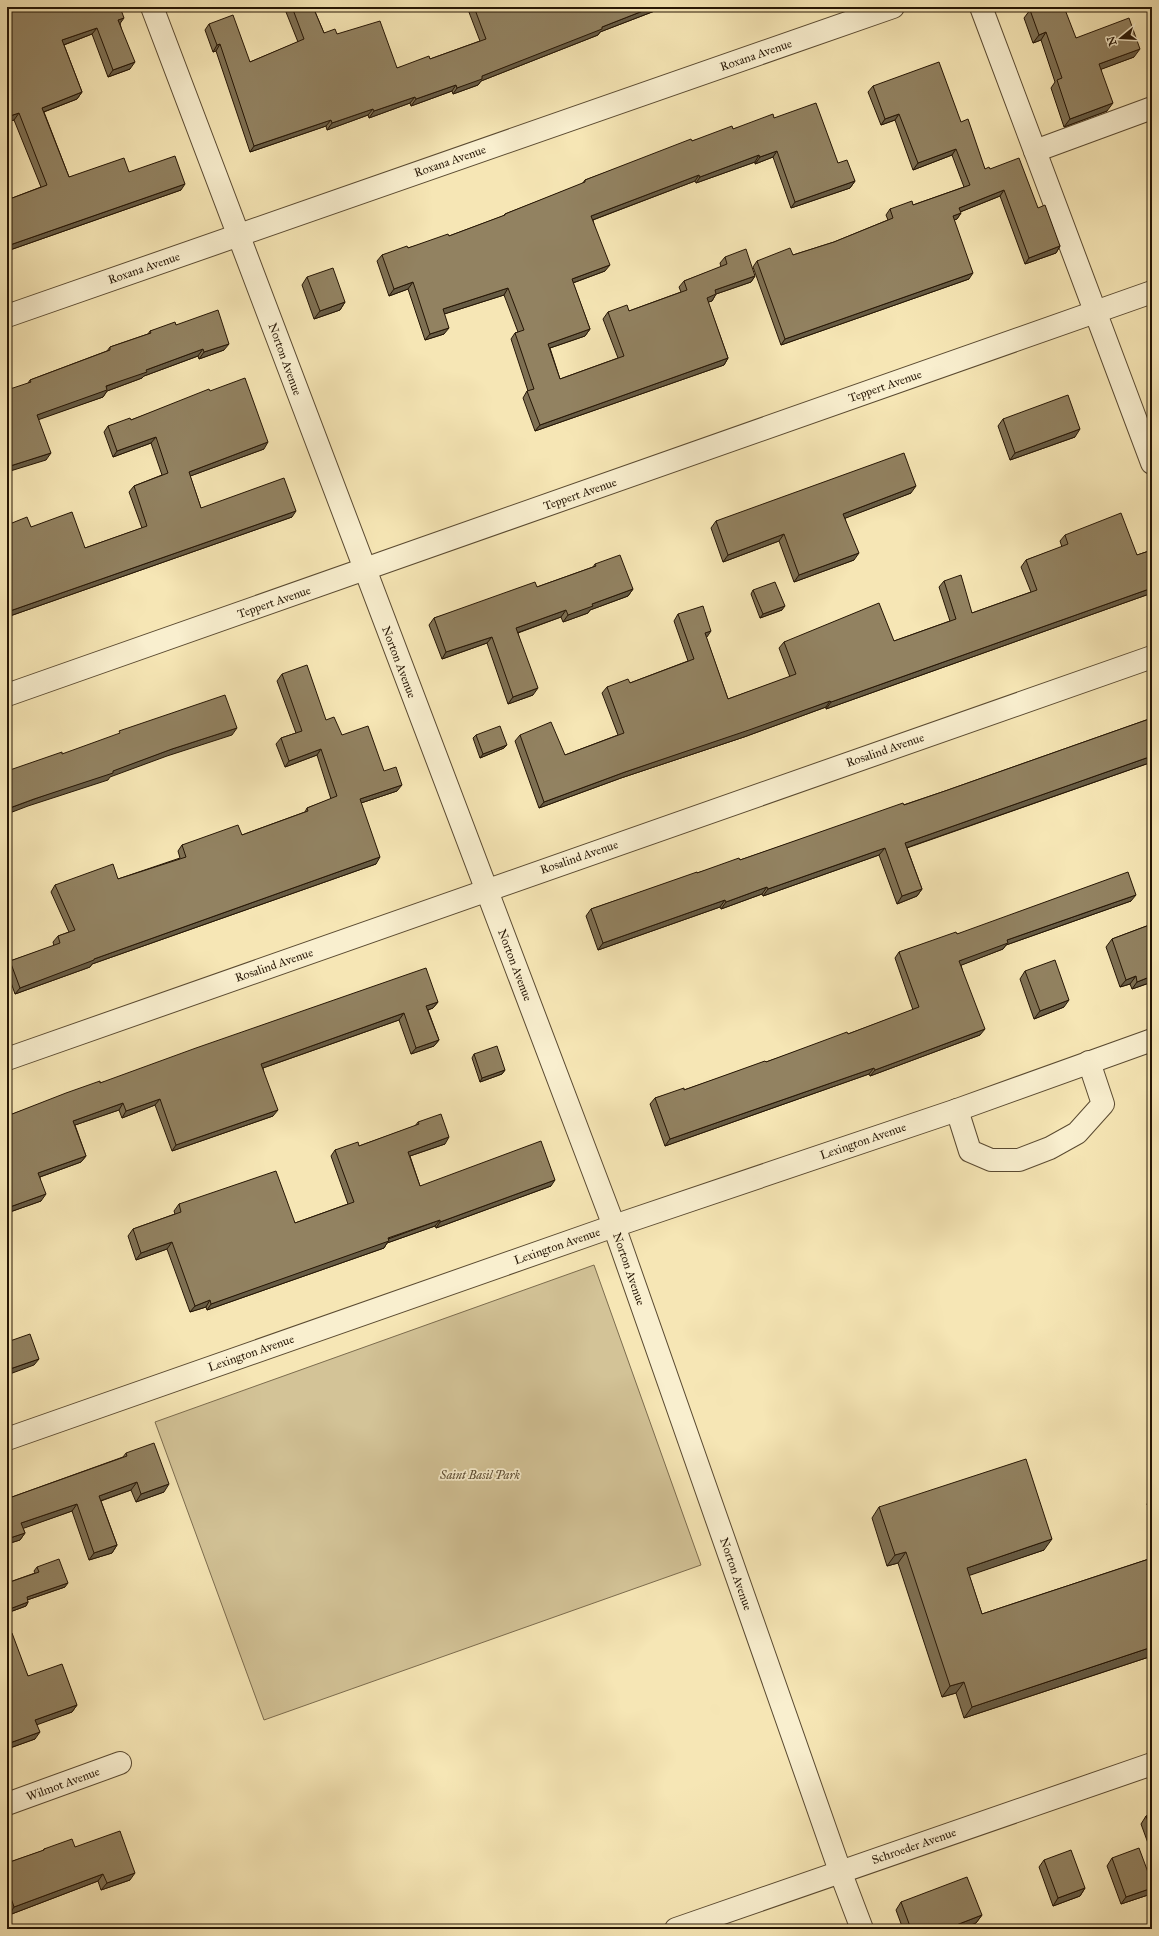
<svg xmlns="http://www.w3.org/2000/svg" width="1159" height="1936" font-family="'IM FELL Great Primer',serif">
  <rect width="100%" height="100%" fill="#f6e6b5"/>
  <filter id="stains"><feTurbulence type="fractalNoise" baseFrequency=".005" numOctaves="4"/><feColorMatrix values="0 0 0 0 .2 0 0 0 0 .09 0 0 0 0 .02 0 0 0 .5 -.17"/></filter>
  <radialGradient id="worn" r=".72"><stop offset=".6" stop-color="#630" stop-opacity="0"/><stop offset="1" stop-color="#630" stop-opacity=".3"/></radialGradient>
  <!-- green -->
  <polygon fill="#d3c397" stroke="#7c6c4e" points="594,1265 701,1565 264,1720 155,1422"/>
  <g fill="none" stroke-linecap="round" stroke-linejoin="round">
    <!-- minor casing -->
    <g stroke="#5a4a31" stroke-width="24">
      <g id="minor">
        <polyline points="152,7 614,1226 840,1871 862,1929"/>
        <polyline points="981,7 1152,463"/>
        <polyline points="1035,151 1152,108"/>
        <polyline points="7,316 893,7"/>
        <polyline points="7,695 1152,292"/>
        <polyline points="7,1059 1152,657"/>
        <polyline points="957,1110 970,1151 991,1160 1019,1160 1050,1148 1077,1133 1103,1104 1089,1062"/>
        <polyline points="7,1439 614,1226 957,1110 1152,1040"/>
        <polyline points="7,1804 120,1763"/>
        <polyline points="676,1929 1152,1764"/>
      </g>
    </g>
    <!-- minor -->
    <use href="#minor" stroke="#f9efcf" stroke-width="22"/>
  </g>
  <!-- wall -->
  <g fill="#7e7053" stroke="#261605">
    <polygon points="284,7 313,7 324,33 337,34 397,68 430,59 480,41 467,7 665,7 600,32 598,35 481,81 478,85 453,94 452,91 411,106 410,103 369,118 368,115 327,130 326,126 250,152 216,51 213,52 205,30 209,24 250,62 298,42"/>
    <polygon points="1030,10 1076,38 1134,57 1101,69 1107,111 1064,127 1051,88 1055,82 1041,40 1033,43 1024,18"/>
    <polygon points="7,12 120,23 130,69 108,77 92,34 64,45 82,92 77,99 44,112 69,177 129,172 181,190 7,251 7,200 41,187 14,120 7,122"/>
    <polygon points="873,86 961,122 985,169 990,169 1038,208 1060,246 1056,253 1025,264 1000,196 960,212 961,213 957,219 954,220 969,279 781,345 753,267 757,261 793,255 834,242 888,220 886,215 890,209 913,205 964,187 952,155 913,170 895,120 881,125 868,92"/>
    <polygon points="774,118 838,163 855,181 850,188 791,208 773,157 755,164 755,162 696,183 695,181 593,220 605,271 573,283 590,329 585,336 550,348 560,379 618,358 603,319 608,312 629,311 681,292 679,287 684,281 721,267 720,263 725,257 755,276 751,282 716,294 712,301 708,302 728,358 724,365 535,431 523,398 527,391 528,391 511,339 515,333 518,332 504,295 444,314 444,334 425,340 408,289 389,296 377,261 382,255 408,248 449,236 503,216 505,214 582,184 585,180 692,141 733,129"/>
    <polygon points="307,277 345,302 340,310 314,319 302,285"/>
    <polygon points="176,325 224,350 199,359 198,356 144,376 142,378 107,391 103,397 38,419 46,460 28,383 30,380 107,351 110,347 148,334 150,331"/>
    <polygon points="210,391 264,449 190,476 201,508 292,517 7,617 31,527 85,548 142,528 129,492 134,486 162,475 151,443 113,457 104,432 108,426 131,420"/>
    <polygon points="1003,419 1075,437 1010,460 998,426"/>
    <polygon points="911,493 845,518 854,560 794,582 779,541 723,562 711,528 716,521"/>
    <polygon points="1065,535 1137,555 1152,550 1152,593 826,709 826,707 744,737 621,778 539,808 515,741 520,735 565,755 618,735 602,693 607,687 630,683 688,661 674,621 678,614 706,637 728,699 790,677 779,648 784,642 894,641 950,621 939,587 944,581 972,613 1031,592 1021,567 1026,560 1062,547 1060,541"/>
    <polygon points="595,564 633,589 628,596 590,610 588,613 563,622 561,617 518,633 533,695 508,704 487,643 442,659 429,625 434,618 537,587 593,567"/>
    <polygon points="753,590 782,610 760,618 751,594"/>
    <polygon points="282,674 326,720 342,735 384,771 397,791 361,803 376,864 92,964 90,967 15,994 7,971 7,965 10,961 54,946 53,942 58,936 69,932 51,892 55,885 118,879 180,858 178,851 182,845 242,835 305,812 307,808 331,799 317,755 285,767 276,744 281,738 296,733 277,681"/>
    <polygon points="1152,718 1152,762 907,848 922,889 917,896 897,904 879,855 763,896 762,894 721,909 720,907 598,950 586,916 591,909 697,873 740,860 945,791"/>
    <polygon points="476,735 504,748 480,758 473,738"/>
    <polygon points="1131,901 1006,945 1003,949 961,965 980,1035 870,1076 869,1074 665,1146 650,1104 655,1098 684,1090 848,1034 913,1010 895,958 899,952 957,934"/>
    <polygon points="1152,924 1152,982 1132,989 1130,984 1120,987 1106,947 1112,939"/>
    <polygon points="1025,971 1064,1007 1034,1019 1020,979"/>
    <polygon points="438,1002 433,1008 428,1010 439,1040 434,1046 411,1054 399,1020 263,1068 273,1116 172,1151 155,1105 122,1118 119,1110 75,1125 86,1156 81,1162 40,1177 41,1201 7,1213 7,1116 100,1083"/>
    <polygon points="474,1054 505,1070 502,1074 480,1082 472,1058"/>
    <polygon points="418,1122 445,1144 410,1156 420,1186 551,1186 436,1228 435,1226 387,1243 384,1248 207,1310 206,1307 190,1312 167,1249 136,1260 128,1236 133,1229 175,1214 174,1211 179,1204 295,1223 348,1204 331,1156 335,1150 359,1146 415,1126"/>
    <polygon points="126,1453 164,1492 136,1502 131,1490 101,1501 117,1545 112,1553 89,1560 72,1511 23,1528 25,1533 20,1540 7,1544 7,1492 12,1497 123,1457"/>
    <polygon points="1152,1497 1152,1518 1147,1504"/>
    <polygon points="879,1507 1044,1550 969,1575 982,1614 1152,1558 1152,1656 964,1718 956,1693 942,1697 898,1563 887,1566 872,1518"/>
    <polygon points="37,1567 65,1587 27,1600 28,1602 26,1606 7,1613 7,1583 35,1573 34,1571"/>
    <polygon points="7,1634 28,1676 77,1705 72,1712 37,1724 35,1739 7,1749"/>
    <polygon points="1152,1814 1152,1854 1141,1824 1146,1816"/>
    <polygon points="75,1847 130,1880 101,1890 98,1881 9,1915 7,1909 7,1863 42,1851 44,1849"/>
    <polygon points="1112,1858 1152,1883 1152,1889 1148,1895 1121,1904 1107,1866"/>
    <polygon points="1044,1860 1085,1888 1080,1896 1053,1906 1039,1867"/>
    <polygon points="901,1902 982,1915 976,1923 960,1929 903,1929 896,1910"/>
  </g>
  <!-- shaded-wall -->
  <g fill="#665b44" stroke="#261605">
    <polygon points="653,7 665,7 600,32 598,35 481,81 478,85 453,94 457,88 482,76 602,27"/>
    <polygon points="124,18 119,25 118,20"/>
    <polygon points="97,28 92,34 58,47 62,40"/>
    <polygon points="1046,32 1041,40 1033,43 1039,35"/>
    <polygon points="220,44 216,51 213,52 217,45"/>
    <polygon points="1140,49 1134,57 1094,72 1099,64"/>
    <polygon points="135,62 130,69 108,77 113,70"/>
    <polygon points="456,85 452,91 411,106 416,99"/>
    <polygon points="82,92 77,99 38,114 42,108"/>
    <polygon points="415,97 410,103 369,118 374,111"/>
    <polygon points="1113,103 1107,111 1064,127 1070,119"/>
    <polygon points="373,109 368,115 327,130 332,123"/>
    <polygon points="19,113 14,120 7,122 7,117"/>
    <polygon points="899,114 895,120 881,125 885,119"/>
    <polygon points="331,120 326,126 250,152 254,146"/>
    <polygon points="956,149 952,155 913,170 918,163"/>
    <polygon points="777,151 773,157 755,164 760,157"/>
    <polygon points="759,155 755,162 696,183 700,177"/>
    <polygon points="699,175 695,181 587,222 591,216"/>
    <polygon points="855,181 850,188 791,208 795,202"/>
    <polygon points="185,184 181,190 7,251 7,246"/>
    <polygon points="1004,190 1000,196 955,214 959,208"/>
    <polygon points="961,213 957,219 949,222 953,216"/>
    <polygon points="1060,246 1056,253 1025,264 1029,258"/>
    <polygon points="610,265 605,271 567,285 572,279"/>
    <polygon points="973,273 969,279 781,345 785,339"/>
    <polygon points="755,276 751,282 716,294 712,301 702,304 707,298 715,290"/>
    <polygon points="413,282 408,289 389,296 394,289"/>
    <polygon points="508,288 504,295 438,316 443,309"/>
    <polygon points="345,302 340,310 314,319 320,311"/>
    <polygon points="449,328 444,334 425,340 430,334"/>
    <polygon points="590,329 585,336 544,350 548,344"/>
    <polygon points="229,344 224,350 199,359 204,352"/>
    <polygon points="203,349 198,356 144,376 142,378 107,391 103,397 32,422 37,415 146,370"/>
    <polygon points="728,358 724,365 535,431 540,425"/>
    <polygon points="1080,429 1075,437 1010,460 1015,453"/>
    <polygon points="156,437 151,443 113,457 117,451"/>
    <polygon points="268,442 264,449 185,478 189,472"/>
    <polygon points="51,453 46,460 7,472 7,467"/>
    <polygon points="916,486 911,493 838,521 843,514"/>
    <polygon points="296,511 292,517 7,617 7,612"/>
    <polygon points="784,534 779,541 723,562 728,555"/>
    <polygon points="859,553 854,560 794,582 799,575"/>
    <polygon points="1152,588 1152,593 826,709 831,702"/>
    <polygon points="633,589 628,596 590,610 588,613 563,622 568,615 592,604"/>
    <polygon points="785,606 782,610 760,618 763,614"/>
    <polygon points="566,610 561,617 511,635 516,628"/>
    <polygon points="711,631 707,637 700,639 705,633"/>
    <polygon points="492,637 487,643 442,659 446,652"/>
    <polygon points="538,688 533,695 508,704 513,697"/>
    <polygon points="830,701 826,707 744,737 621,778 539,808 544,802 625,772"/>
    <polygon points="237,728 232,735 167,756 110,777 108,780 28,806 7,814 7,809 172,749"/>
    <polygon points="507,745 504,748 480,758 483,754"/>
    <polygon points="321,749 317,755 285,767 289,761"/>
    <polygon points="1152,756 1152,762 900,850 905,843"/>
    <polygon points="402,785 397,791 355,805 360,799"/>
    <polygon points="885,848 879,855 763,896 768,889"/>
    <polygon points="380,857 376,864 92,964 90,967 15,994 20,988 94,959"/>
    <polygon points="767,887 762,894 721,909 726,902"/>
    <polygon points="922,889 917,896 897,904 902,896"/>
    <polygon points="1136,895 1131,901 1006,945 1003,949 954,968 959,961 1007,940"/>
    <polygon points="725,900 720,907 598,950 603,943"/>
    <polygon points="1136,976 1130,984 1120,987 1126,980"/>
    <polygon points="1152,976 1152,982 1132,989 1137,982"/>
    <polygon points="1069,1000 1064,1007 1034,1019 1040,1011"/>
    <polygon points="438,1002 433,1008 422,1012 426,1006"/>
    <polygon points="404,1013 399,1020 257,1070 261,1064"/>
    <polygon points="985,1029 980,1035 870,1076 875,1070"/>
    <polygon points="439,1040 434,1046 411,1054 416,1048"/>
    <polygon points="874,1068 869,1074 665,1146 670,1139"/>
    <polygon points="505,1070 502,1074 480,1082 482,1078"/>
    <polygon points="160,1099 155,1105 122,1118 126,1111"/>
    <polygon points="123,1103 119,1110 69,1127 73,1121"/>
    <polygon points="278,1110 273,1116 172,1151 176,1145"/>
    <polygon points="449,1137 445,1144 404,1158 408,1152"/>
    <polygon points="86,1156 81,1162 34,1179 38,1173"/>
    <polygon points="555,1180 551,1186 436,1228 440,1222"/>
    <polygon points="46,1194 41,1201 7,1213 7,1208"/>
    <polygon points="440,1220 435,1226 387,1243 384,1248 207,1310 211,1304"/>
    <polygon points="172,1242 167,1249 136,1260 141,1253"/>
    <polygon points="210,1300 206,1307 190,1312 195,1306"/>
    <polygon points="39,1359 34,1365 7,1375 7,1370"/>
    <polygon points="137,1482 131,1490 94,1503 99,1496"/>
    <polygon points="169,1484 164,1492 136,1502 141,1494"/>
    <polygon points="77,1504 72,1511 16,1531 21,1523"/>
    <polygon points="25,1533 20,1540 7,1544 7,1539"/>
    <polygon points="1052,1539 1044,1550 959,1579 967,1568"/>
    <polygon points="117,1545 112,1553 89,1560 94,1553"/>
    <polygon points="906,1552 898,1563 887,1566 895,1555"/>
    <polygon points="68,1583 65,1587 24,1601 27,1597"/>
    <polygon points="28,1602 26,1606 7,1613 7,1610"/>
    <polygon points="1152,1647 1152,1656 964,1718 972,1707"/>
    <polygon points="964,1682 956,1693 942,1697 950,1686"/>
    <polygon points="77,1705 72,1712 31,1727 35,1720"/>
    <polygon points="40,1732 35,1739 7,1749 7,1744"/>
    <polygon points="135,1873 130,1880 101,1890 107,1883"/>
    <polygon points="103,1874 98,1881 9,1915 14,1907"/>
    <polygon points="1085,1888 1080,1896 1053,1906 1058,1898"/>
    <polygon points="1152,1888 1152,1889 1148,1895 1121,1904 1126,1897"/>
    <polygon points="982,1915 976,1923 960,1929 946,1929"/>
  </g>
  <!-- building -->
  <g fill="#928261" stroke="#261605">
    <polygon points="22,7 120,7 124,18 118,20 135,62 113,70 97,28 62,40 82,92 42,108 69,177 124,158 129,172 175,156 185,184 7,246 7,200 47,185 19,113 7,117 7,12"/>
    <polygon points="292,7 313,7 324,33 335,29 337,34 380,21 397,68 429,56 430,59 486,39 474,7 653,7 602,27 602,29 482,76 482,79 457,88 456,85 416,99 415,97 374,111 373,109 332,123 331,120 254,146 220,44 217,45 209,24 233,15 250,62 304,39"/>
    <polygon points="1038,7 1064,7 1076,38 1129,18 1140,49 1099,64 1113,103 1070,119 1057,80 1062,78 1046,32 1039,35 1030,10"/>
    <polygon points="939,62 961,122 968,119 985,169 989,167 990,169 1019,158 1038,208 1045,205 1060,246 1029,258 1004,190 959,208 961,213 953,216 973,273 785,339 757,261 790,248 793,255 834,242 893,218 890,209 912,201 913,205 970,185 956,149 918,163 899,114 885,119 873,86"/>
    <polygon points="816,103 838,163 847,160 855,181 795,202 777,151 760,157 759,155 700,177 699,175 591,216 610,265 572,279 590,329 548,344 560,379 624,356 608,312 627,305 629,311 687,290 684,281 727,264 725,257 746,249 755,276 715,290 716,294 707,298 728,358 540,425 527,391 534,389 515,333 524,330 508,288 443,309 449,328 430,334 413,282 394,289 382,255 407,246 408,248 448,234 449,236 505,215 505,214 585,182 585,180 691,139 692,141 732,126 733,129 773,114 774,118"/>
    <polygon points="333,268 345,302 320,311 307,277"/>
    <polygon points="218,310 229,344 204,352 203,349 146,370 147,372 106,386 107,390 37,415 51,453 7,467 7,390 31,382 30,380 110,350 110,347 151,333 150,331 175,322 176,325"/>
    <polygon points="245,378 268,442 189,472 201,508 284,478 296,511 7,612 7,525 27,517 31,527 72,512 85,548 147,526 134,486 168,473 156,437 117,451 108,426 130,418 131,420 209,389 210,391"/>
    <polygon points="1068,395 1080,429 1015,453 1003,419"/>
    <polygon points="904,453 916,486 843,514 859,553 799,575 784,534 728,555 716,521"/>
    <polygon points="1121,513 1137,555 1152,550 1152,588 831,702 830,701 749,730 625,772 544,802 520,735 551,722 565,755 624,733 607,687 628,679 630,683 694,659 678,614 703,606 711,631 705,633 728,699 796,674 784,642 879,603 894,641 956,619 944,581 961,575 972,613 1037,590 1026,560 1068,544 1065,535"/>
    <polygon points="620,555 633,589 592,604 593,606 568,615 566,610 516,628 538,688 513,697 492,637 446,652 434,618 535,582 537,587 596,566 595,564"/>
    <polygon points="775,582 785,606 763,614 753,590"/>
    <polygon points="307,665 326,720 334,717 342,735 368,726 384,771 396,767 402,785 360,799 380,857 94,959 94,960 20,988 10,961 60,943 58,936 75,930 55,885 113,864 118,879 186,857 182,845 238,825 242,835 308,811 307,808 337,796 321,749 289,761 281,738 302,731 282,674"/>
    <polygon points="225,695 237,728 172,749 113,771 113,773 34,799 7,809 7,771 62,752 62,754 120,733 119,731"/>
    <polygon points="1152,718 1152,756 905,843 922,889 902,896 885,848 768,889 767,887 726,902 725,900 603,943 591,909 697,872 697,873 739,858 740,860 903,803 904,805 945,791"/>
    <polygon points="500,726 507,745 483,754 476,735"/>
    <polygon points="1128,872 1136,895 1007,940 1008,943 959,961 985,1029 875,1070 874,1068 670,1139 655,1098 684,1088 684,1090 765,1061 766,1062 847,1032 848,1034 919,1007 899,952 956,932 957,934"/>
    <polygon points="1152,924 1152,976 1137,982 1136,976 1126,980 1112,939"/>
    <polygon points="1055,960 1069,1000 1040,1011 1025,971"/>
    <polygon points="426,968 438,1002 426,1006 439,1040 416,1048 404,1013 261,1064 278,1110 176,1145 160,1099 126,1111 123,1103 73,1121 86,1156 38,1173 46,1194 7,1208 7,1116 66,1093 100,1081 100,1083 196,1048"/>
    <polygon points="497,1046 505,1070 482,1078 474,1054"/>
    <polygon points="441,1114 449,1137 408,1152 420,1186 541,1141 555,1180 440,1222 440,1220 388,1238 389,1241 211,1304 210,1300 195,1306 172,1242 141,1253 133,1229 181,1212 179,1204 276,1171 295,1223 354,1202 335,1150 358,1142 359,1146 419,1124 418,1122"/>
    <polygon points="30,1334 39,1359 7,1370 7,1342"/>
    <polygon points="154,1443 169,1484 141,1494 137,1482 99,1496 117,1545 94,1553 77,1504 21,1523 25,1533 7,1539 7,1492 10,1491 12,1497 127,1456 126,1453"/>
    <polygon points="1026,1459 1052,1539 967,1568 982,1614 1152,1558 1152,1647 972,1707 964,1682 950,1686 906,1552 895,1555 879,1507"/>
    <polygon points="59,1559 68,1583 27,1597 28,1602 7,1610 7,1583 39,1572 37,1567"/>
    <polygon points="12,1633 28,1676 62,1664 77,1705 35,1720 40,1732 7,1744 7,1697 9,1696 7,1690 7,1634"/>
    <polygon points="1152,1814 1152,1833 1146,1816"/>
    <polygon points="120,1831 135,1873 107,1883 103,1874 14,1907 7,1886 7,1863 44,1850 44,1849 72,1839 75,1847"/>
    <polygon points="1139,1848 1152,1883 1152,1888 1126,1897 1112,1858"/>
    <polygon points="1071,1850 1085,1888 1058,1898 1044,1860"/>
    <polygon points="967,1877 982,1915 946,1929 911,1929 901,1902"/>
  </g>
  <g text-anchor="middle" stroke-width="3.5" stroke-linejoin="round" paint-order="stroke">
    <!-- street labels -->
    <g font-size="12" fill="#261605" stroke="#f9efcf">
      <text transform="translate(756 55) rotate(-19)" y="4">Roxana Avenue</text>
      <text transform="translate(450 161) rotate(-19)" y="4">Roxana Avenue</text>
      <text transform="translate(144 268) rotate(-19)" y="4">Roxana Avenue</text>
      <text transform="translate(285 359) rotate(70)" y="4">Norton Avenue</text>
      <text transform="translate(885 386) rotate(-19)" y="4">Teppert Avenue</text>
      <text transform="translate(580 494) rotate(-19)" y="4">Teppert Avenue</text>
      <text transform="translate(274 602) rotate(-19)" y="4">Teppert Avenue</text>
      <text transform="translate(399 662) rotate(69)" y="4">Norton Avenue</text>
      <text transform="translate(885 750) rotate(-19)" y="4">Rosalind Avenue</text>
      <text transform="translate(579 857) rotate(-19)" y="4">Rosalind Avenue</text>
      <text transform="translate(274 965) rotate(-19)" y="4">Rosalind Avenue</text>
      <text transform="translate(515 965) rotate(69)" y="4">Norton Avenue</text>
      <text transform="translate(863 1141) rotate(-19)" y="4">Lexington Avenue</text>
      <text transform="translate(557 1246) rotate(-19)" y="4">Lexington Avenue</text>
      <text transform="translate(629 1269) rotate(71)" y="4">Norton Avenue</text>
      <text transform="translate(251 1353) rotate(-19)" y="4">Lexington Avenue</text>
      <text transform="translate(736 1574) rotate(71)" y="4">Norton Avenue</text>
      <text transform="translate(63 1784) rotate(-20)" y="4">Wilmot Avenue</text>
      <text transform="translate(914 1846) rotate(-19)" y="4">Schroeder Avenue</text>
    </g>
    <!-- park labels -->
    <g font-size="12" font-style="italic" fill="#5a4a31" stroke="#f9efcf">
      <text x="480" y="1479">Saint Basil Park</text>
    </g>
  </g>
  <!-- margin -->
  <rect width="1159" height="1936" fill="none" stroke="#f6e6b5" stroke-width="24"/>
  <rect x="8" y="8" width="1143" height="1920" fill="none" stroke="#261605" stroke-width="2"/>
  <rect x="12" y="12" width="1135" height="1912" fill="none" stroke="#261605"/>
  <!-- north arrow -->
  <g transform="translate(1121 38) rotate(252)" stroke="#f9efcf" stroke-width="3" paint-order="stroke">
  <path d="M0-3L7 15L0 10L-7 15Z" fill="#261605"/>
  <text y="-6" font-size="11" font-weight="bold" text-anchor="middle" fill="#261605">N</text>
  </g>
  <rect width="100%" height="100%" filter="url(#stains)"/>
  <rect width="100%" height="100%" fill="url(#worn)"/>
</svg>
